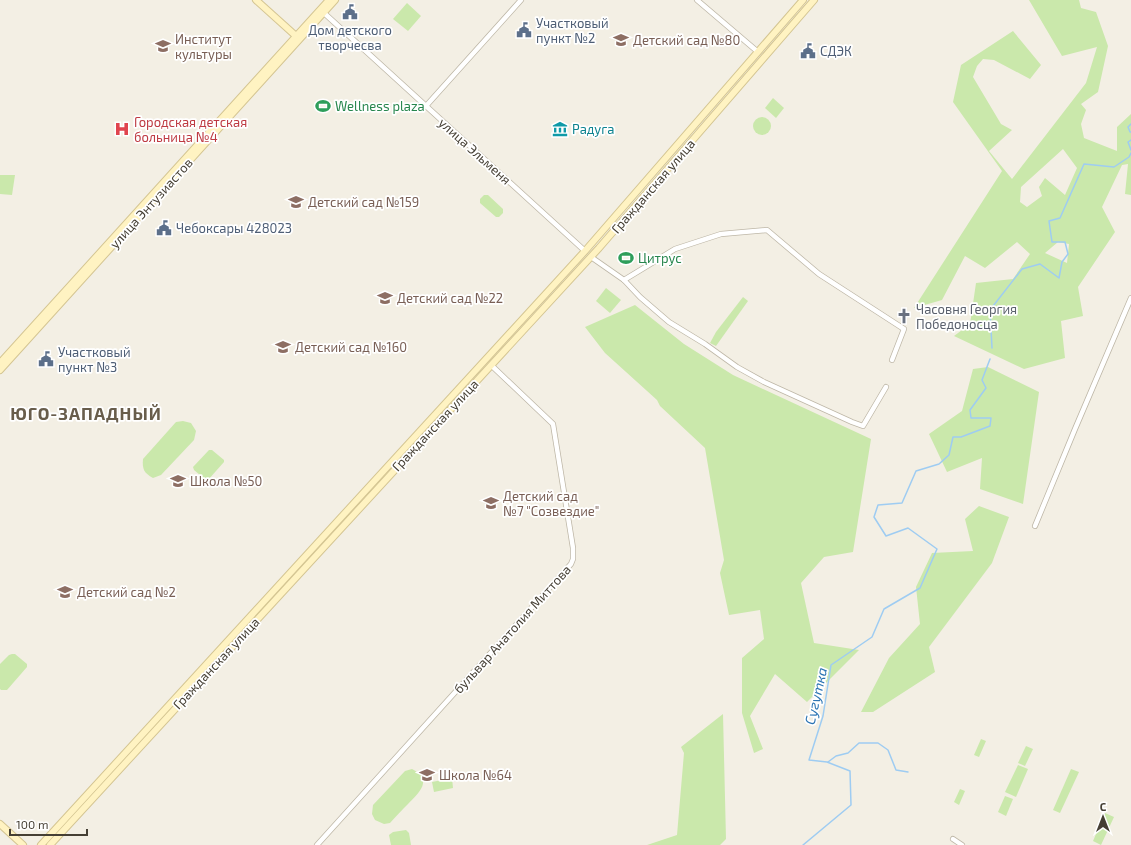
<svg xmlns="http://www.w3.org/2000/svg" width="1131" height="845" font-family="'Exo 2',sans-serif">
  <rect width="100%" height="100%" fill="#f3efe4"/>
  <!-- green -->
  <g fill="#cae8ab" fill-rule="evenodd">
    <path d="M1029,0H1079L1081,8L1096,12L1108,46L1098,92L1081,104L1086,110L1081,124L1084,138L1117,151V127L1131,114V195L1125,194L1128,164L1122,165L1102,207L1115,232L1078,287L1083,316L1061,321L1065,358L1024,369L954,336L970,324L976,283L1013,279L1030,254L1017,242L985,268L965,256L942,300L914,308L1002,171L953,102L961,65L1013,31L1041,65L1030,79L994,60L983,59L977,66L973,77L1001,124L1012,130L989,151L1012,179L1086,83L1097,47L1062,56ZM1063,149L1077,168L1065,195L1045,178L1039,187L1042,196L1027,207L1020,202L1021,187ZM1058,242L1069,244L1067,263L1045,253Z"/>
    <polygon points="407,3 421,16 408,31 393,19"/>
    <polygon points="773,98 784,108 776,118 765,108"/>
    <circle cx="762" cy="126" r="9"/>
    <polygon points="0,175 15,175 12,195 0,194"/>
    <polygon points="484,195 488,195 503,209 503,213 499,217 496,217 480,203 480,199"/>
    <polygon points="606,288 621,300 610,313 596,301"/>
    <polygon points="743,297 748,301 716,346 710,343 716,332"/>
    <polygon points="635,305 684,344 733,375 871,439 853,552 824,557 801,583 814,643 859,650 807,702 775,674 750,716 763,749 754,753 742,713 742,658 764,639 760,610 729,615 720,573 724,560 705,448 660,406 657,400 605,353 585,327"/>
    <polygon points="988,367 1039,392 1023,504 980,489 982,458 947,472 929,434 962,411 973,369"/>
    <path d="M183,421L191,423L196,431L194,440L161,475L153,478C144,473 142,469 143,459L176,422Z"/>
    <polygon points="209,450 212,450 224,460 224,462 208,480 206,480 194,470 193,467"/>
    <polygon points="979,506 1009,517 992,563 929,647 935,672 873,712 861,712 889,658 920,624 916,587 932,553 973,551 965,519"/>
    <polygon points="12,654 15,654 27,664 27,667 7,690 1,690 0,689 0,664 9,655"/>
    <polygon points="723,714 726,839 720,845 647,845 677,835 684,753 681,747"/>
    <polygon points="981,739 986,741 979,757 974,755"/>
    <polygon points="1026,746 1033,749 1025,766 1018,763"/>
    <polygon points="1018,765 1028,769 1016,797 1005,792"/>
    <path d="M412,769C433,780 420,792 408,804C402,810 396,816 390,823L384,824L375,820L372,814L373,805L405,771Z"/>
    <polygon points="1071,769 1079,772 1060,813 1053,810"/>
    <polygon points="452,778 453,788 434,792 432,782"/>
    <polygon points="960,789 965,791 959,805 954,802"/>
    <polygon points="1005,796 1013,799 1006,816 998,812"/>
    <polygon points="1105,813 1114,817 1101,845 1093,841"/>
    <polygon points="406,830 409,833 411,845 391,845 389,835 393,832"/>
  </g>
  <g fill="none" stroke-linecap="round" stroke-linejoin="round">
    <!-- stream -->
    <g stroke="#9eccf2" stroke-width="1.5">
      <polyline points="1131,124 1128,127 1130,132 1131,132"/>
      <polyline points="1131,140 1128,142 1131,150"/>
      <polyline points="992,348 990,310 1022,269 1040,264 1059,278 1062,262 1068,254 1065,242 1052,242 1049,221 1060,218 1084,164 1114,167 1129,157 1131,153"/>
      <polyline points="828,762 836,756 848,753 859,743 878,743 888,750 896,770 908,772"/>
      <polyline points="803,845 851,805 850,771 827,762 809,760 823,716 831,665 872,637 884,609 920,588 937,549 908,528 886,536 874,517 878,505 902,503 916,471 939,464 949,455 953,437 961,437 990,426 991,418 971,418 970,410 986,388 982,380 990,359"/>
    </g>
    <!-- street casing -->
    <g stroke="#beb7a7" stroke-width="6">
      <g id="street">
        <polyline points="697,0 758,52"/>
        <polyline points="324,13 585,251"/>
        <polyline points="426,106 521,0"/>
        <polyline points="591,257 624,280 640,297 669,322 705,344 737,367 764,382 852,422 863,426 886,387"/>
        <polyline points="624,280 675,249 721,234 767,230 819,274 904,329 892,360"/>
        <polyline points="1035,526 1075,429 1131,298"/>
        <polyline points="953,839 962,845"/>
        <polyline points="317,845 571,564 573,559 573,548 553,424 491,365"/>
      </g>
    </g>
    <!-- secondary casing -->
    <g stroke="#d4c592" stroke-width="8">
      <g id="secondary">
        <polyline points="256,0 296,36"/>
        <polyline points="0,363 329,0"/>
        <polyline points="0,370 335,0"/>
        <polyline points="0,824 23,845"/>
        <polyline points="41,845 585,251 803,0"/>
        <polyline points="50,845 599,248 814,0"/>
      </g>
    </g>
    <!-- street -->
    <use href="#street" stroke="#fff" stroke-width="4.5"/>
    <!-- secondary -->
    <use href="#secondary" stroke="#fff3c2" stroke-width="6"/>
  </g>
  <!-- icons -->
  <defs>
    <g id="civic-bare" transform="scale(1.2)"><path d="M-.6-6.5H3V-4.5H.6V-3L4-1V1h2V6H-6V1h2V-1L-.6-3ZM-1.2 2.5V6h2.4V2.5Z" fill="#5c6f8a" stroke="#fff" stroke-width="2.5" paint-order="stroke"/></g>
    <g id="school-bare" transform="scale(1.2)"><path d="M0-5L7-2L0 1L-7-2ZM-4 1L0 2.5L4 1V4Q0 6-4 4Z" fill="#8d6e63" stroke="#fff" stroke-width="2.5" paint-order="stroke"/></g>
    <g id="university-bare" transform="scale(1.2)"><path d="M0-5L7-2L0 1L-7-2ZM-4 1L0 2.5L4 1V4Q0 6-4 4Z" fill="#8d6e63" stroke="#fff" stroke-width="2.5" paint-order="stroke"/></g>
    <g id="stadium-bare" transform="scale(1.2)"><path d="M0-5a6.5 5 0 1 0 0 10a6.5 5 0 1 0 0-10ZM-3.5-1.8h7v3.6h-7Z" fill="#2e9e5b" stroke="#fff" stroke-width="2.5" paint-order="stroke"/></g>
    <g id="hospital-bare" transform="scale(1.2)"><path d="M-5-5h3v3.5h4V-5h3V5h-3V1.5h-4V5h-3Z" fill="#e0444e" stroke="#fff" stroke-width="2.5" paint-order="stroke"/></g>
    <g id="museum-bare" transform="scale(1.2)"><path d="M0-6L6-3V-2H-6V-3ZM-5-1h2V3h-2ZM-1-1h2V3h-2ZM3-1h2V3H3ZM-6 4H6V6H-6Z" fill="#0f9aa8" stroke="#fff" stroke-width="2.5" paint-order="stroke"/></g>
    <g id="church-bare" transform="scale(1.2)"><path d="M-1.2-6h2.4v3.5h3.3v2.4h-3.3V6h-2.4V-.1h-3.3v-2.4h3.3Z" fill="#6b7280" stroke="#fff" stroke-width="2.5" paint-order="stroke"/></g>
  </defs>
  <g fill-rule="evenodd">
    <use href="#civic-bare" x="350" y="12"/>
    <use href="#civic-bare" x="524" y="30"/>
    <use href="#school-bare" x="621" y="40"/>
    <use href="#university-bare" x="163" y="46"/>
    <use href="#civic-bare" x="808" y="51"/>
    <use href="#stadium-bare" x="323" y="106"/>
    <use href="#hospital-bare" x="122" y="129"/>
    <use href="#museum-bare" x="560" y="129"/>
    <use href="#school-bare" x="296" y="202"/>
    <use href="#civic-bare" x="164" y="228"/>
    <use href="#stadium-bare" x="626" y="258"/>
    <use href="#school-bare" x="385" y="298"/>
    <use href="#church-bare" x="904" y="316"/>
    <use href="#school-bare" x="283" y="347"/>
    <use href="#civic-bare" x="46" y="359"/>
    <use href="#school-bare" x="178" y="481"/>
    <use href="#school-bare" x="491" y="503"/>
    <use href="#school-bare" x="65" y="592"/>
    <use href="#school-bare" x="427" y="775"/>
  </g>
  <g text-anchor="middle" stroke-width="3.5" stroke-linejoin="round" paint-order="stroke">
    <!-- service labels -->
    <g font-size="13" fill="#4e5e75" stroke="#fff" text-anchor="start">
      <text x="536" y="28">Участковый<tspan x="536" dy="15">пункт №2</tspan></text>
      <text x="350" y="35" text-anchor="middle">Дом детского<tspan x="350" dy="15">творчесва</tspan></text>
      <text x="820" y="56">СДЭК</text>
      <text x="176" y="233">Чебоксары 428023</text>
      <text x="58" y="357">Участковый<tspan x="58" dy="15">пункт №3</tspan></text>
    </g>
    <!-- education labels -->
    <g font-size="13" fill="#785e54" stroke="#fff" text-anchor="start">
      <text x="175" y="44">Институт<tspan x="175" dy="15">культуры</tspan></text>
      <text x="633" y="45">Детский сад №80</text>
      <text x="308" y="207">Детский сад №159</text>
      <text x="397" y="303">Детский сад №22</text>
      <text x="295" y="352">Детский сад №160</text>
      <text x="190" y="486">Школа №50</text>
      <text x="503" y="501">Детский сад<tspan x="503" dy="15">№7 "Созвездие"</tspan></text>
      <text x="77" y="597">Детский сад №2</text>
      <text x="439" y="780">Школа №64</text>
    </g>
    <!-- leisure labels -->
    <g font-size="13" fill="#27864d" stroke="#fff" text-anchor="start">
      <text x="335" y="111">Wellness plaza</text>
      <text x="638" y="263">Цитрус</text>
    </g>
    <!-- health labels -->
    <g font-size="13" fill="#be3a42" stroke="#fff" text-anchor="start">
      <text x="134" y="127">Городская детская<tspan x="134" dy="15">больница №4</tspan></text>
    </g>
    <!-- culture labels -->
    <g font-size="13" fill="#0d838f" stroke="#fff" text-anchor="start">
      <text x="572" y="134">Радуга</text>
    </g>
    <!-- street labels -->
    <g font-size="13" fill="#453f34" stroke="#fff">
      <text transform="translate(475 151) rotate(42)" y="5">улица Эльменя</text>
      <text transform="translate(653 186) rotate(-49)" y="5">Гражданская улица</text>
      <text transform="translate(151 203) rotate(-48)" y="5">улица Энтузиастов</text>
      <text transform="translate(435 425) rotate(-47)" y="5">Гражданская улица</text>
      <text transform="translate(512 629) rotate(-48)" y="5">бульвар Анатолия Миттова</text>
      <text transform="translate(216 663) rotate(-47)" y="5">Гражданская улица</text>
    </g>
    <!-- worship labels -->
    <g font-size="13" fill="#5b616d" stroke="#fff" text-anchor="start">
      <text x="916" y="314">Часовня Георгия<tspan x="916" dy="15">Победоносца</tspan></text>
    </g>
    <!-- water labels -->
    <g font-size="14" font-style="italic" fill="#2b74b3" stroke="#fff">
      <text transform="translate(816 696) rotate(-77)" y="5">Сугутка</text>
    </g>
    <!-- district labels -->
    <g font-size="17" font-weight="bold" letter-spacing="1" fill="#685d4b" stroke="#fff">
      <text x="86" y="420">ЮГО-ЗАПАДНЫЙ</text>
    </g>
  </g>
  <!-- north arrow -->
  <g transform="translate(1103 817)" stroke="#ffffff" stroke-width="3" paint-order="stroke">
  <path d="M0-3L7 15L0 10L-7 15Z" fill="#453f34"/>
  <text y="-6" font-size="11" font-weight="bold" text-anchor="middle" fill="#453f34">С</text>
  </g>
  <!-- scale -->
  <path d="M10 829v6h77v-6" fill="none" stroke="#453f34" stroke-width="2"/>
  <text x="16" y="829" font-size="12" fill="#453f34" stroke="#ffffff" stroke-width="3" paint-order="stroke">100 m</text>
</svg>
